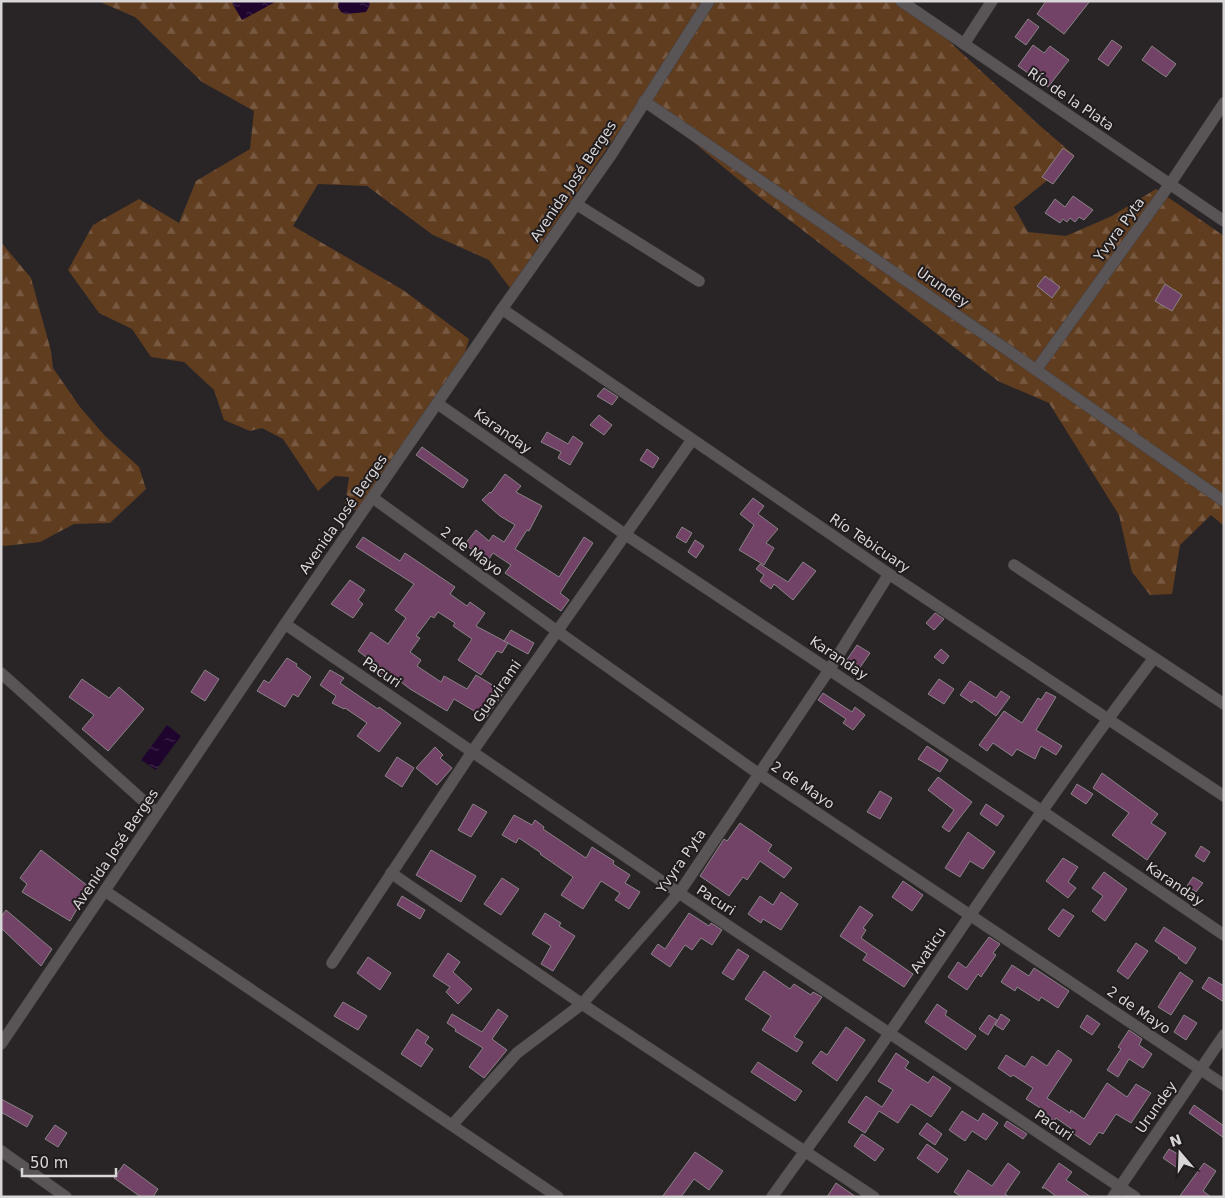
<svg xmlns="http://www.w3.org/2000/svg" width="1225" height="1198" font-family="'DejaVu Sans',sans-serif">
  <defs>
    <pattern id="forest-firs" width="22" height="20" patternUnits="userSpaceOnUse" patternTransform="scale(1.25)"><rect width="22" height="20" fill="#613d20"/><path d="M5 1l3.5 6h-7zM16 11l3.5 6h-7z" fill="#775840"/></pattern>
    <pattern id="water-ripples" width="26" height="14" patternUnits="userSpaceOnUse" patternTransform="scale(1.25)"><rect width="26" height="14" fill="#1f042d"/><path d="M2 4q2-2 4 0t4 0M15 11q2-2 4 0t4 0" fill="none" stroke="#3f284b"/></pattern>
  </defs>
  <rect width="100%" height="100%" fill="#292526"/>
  <!-- forest -->
  <g fill="url(#forest-firs)">
    <polygon points="98,1 901,1 921,15 1039,125 1074,155 1065,166 1014,207 1028,232 1066,236 1112,216 1156,189 1224,236 1224,526 1211,515 1180,545 1172,594 1150,595 1132,572 1119,515 1049,403 998,381 757,195 644,101 640,101 510,288 489,260 433,235 367,186 318,184 293,226 403,290 469,339 465,353 363,514 345,505 349,477 335,476 318,491 283,439 262,428 250,431 224,420 214,390 184,362 151,357 132,329 99,313 68,270 93,225 139,199 179,223 196,181 250,149 254,111 202,82 135,17"/>
    <polygon points="1,242 31,278 51,351 53,368 80,407 105,436 139,467 146,489 110,523 74,524 40,542 4,546 1,544"/>
  </g>
  <!-- water -->
  <g fill="url(#water-ripples)">
    <polygon points="236,1 277,1 242,20 232,3"/>
    <polygon points="339,1 368,1 370,5 366,12 346,14 341,12 338,7"/>
    <polygon points="167,725 181,736 156,770 141,760"/>
  </g>
  <!-- building -->
  <g fill="#724366" stroke="#888386">
    <polygon points="1046,1 1090,1 1064,34 1037,14"/>
    <polygon points="1028,19 1039,27 1026,45 1015,37"/>
    <polygon points="1112,40 1122,47 1108,66 1098,59"/>
    <polygon points="1033,45 1044,53 1050,46 1069,60 1048,87 1018,66"/>
    <polygon points="1152,46 1176,64 1166,77 1142,60"/>
    <polygon points="1063,148 1074,156 1053,184 1042,177"/>
    <polygon points="1073,196 1093,210 1084,220 1079,217 1075,222 1070,218 1067,222 1063,219 1060,223 1045,213 1055,199 1065,207"/>
    <polygon points="1045,276 1060,287 1052,298 1037,286"/>
    <polygon points="1165,284 1182,295 1172,311 1155,301"/>
    <polygon points="604,388 618,397 612,405 597,396"/>
    <polygon points="599,415 612,425 604,435 590,425"/>
    <polygon points="547,432 568,444 573,436 583,443 570,465 558,458 561,452 541,442"/>
    <polygon points="422,447 468,480 463,488 416,455"/>
    <polygon points="647,449 659,458 653,468 640,460"/>
    <polygon points="505,474 521,486 516,492 542,506 529,531 527,530 515,549 559,577 584,537 593,543 560,593 569,600 561,611 505,573 511,565 493,553 487,562 465,544 476,530 489,541 493,535 504,542 515,525 500,516 482,500 490,492 491,493"/>
    <polygon points="753,498 764,506 758,514 778,529 766,543 774,548 764,565 739,550 754,525 740,514"/>
    <polygon points="682,527 692,533 686,543 676,537"/>
    <polygon points="363,537 400,561 405,553 455,587 450,594 467,606 470,602 485,613 476,626 508,643 502,653 497,651 481,675 458,660 472,639 453,626 455,623 438,612 434,618 431,616 416,636 420,638 410,652 421,660 417,666 441,682 444,676 467,689 476,675 504,692 486,718 454,699 447,711 410,689 392,675 389,680 371,667 374,663 358,651 371,632 388,644 406,618 395,610 414,584 356,547"/>
    <polygon points="695,540 704,546 696,558 688,552"/>
    <polygon points="803,562 816,571 793,600 774,584 771,589 760,581 764,575 756,569 760,564 788,582"/>
    <polygon points="350,580 365,590 358,600 363,604 353,618 331,604"/>
    <polygon points="935,613 944,619 934,630 926,623"/>
    <polygon points="511,630 534,643 528,654 504,641"/>
    <polygon points="857,645 870,653 859,669 846,661"/>
    <polygon points="941,649 949,656 943,664 934,657"/>
    <polygon points="287,658 297,664 296,666 311,677 298,697 293,694 285,707 257,691 264,680 269,683"/>
    <polygon points="205,670 219,679 205,701 191,692"/>
    <polygon points="330,670 344,678 340,683 378,709 379,707 401,723 379,752 357,736 367,723 345,708 344,709 332,703 336,696 320,685"/>
    <polygon points="82,679 109,698 119,687 144,709 108,751 82,729 94,715 69,697"/>
    <polygon points="939,679 954,689 944,704 928,694"/>
    <polygon points="970,681 996,698 1001,691 1010,697 996,716 974,700 972,703 960,695"/>
    <polygon points="1046,692 1056,697 1036,730 1062,746 1056,755 1041,746 1035,759 1017,749 1012,756 993,743 987,751 979,745 1004,711 1022,723 1038,698 1041,700"/>
    <polygon points="823,693 852,712 855,707 865,715 853,730 843,723 846,719 818,700"/>
    <polygon points="927,746 948,760 940,772 918,759"/>
    <polygon points="435,747 443,755 440,758 452,768 437,785 416,768"/>
    <polygon points="397,757 414,768 402,787 385,776"/>
    <polygon points="1102,773 1158,814 1151,823 1166,833 1147,860 1112,835 1129,813 1093,788"/>
    <polygon points="938,777 972,802 949,832 942,827 954,810 928,790"/>
    <polygon points="1077,784 1093,794 1086,804 1071,794"/>
    <polygon points="880,791 892,798 880,819 867,812"/>
    <polygon points="473,804 487,812 471,837 458,830"/>
    <polygon points="986,804 1004,816 997,826 980,814"/>
    <polygon points="514,815 532,825 535,820 544,827 543,829 586,858 592,847 614,861 613,864 630,875 625,883 640,892 629,909 615,900 620,893 601,881 583,909 561,895 573,877 540,854 541,853 519,838 516,843 502,835"/>
    <polygon points="740,823 772,845 768,851 792,868 784,878 760,861 747,880 743,877 729,896 700,876 724,839 727,841"/>
    <polygon points="968,832 995,852 983,869 970,861 960,877 945,868"/>
    <polygon points="1201,846 1210,852 1204,862 1195,856"/>
    <polygon points="41,850 88,886 81,895 84,897 70,921 22,892 27,884 20,878"/>
    <polygon points="431,850 476,876 461,902 416,875"/>
    <polygon points="1063,858 1078,867 1068,882 1076,888 1068,898 1046,881"/>
    <polygon points="1104,872 1127,889 1105,921 1092,911 1103,896 1092,888"/>
    <polygon points="1193,877 1203,883 1196,892 1187,886"/>
    <polygon points="502,878 519,889 501,915 484,904"/>
    <polygon points="903,881 923,895 912,911 892,897"/>
    <polygon points="781,892 798,904 781,930 763,919 761,923 748,914 760,896 773,905"/>
    <polygon points="402,896 425,910 420,919 397,905"/>
    <polygon points="860,906 873,915 863,928 866,930 861,938 913,974 904,987 863,960 867,954 840,936"/>
    <polygon points="1063,909 1074,916 1059,937 1048,929"/>
    <polygon points="6,910 52,949 41,966 1,928 1,917"/>
    <polygon points="545,913 561,923 559,926 575,936 553,971 541,964 551,946 532,934"/>
    <polygon points="689,913 709,926 711,923 722,930 712,945 701,938 692,950 685,945 670,967 651,954 658,944 665,949"/>
    <polygon points="1164,927 1196,948 1186,964 1178,958 1179,957 1155,941"/>
    <polygon points="989,937 1000,944 993,953 996,955 981,977 978,974 967,990 948,977 958,962 966,968"/>
    <polygon points="1136,943 1148,951 1128,979 1117,971"/>
    <polygon points="738,949 749,956 733,980 722,973"/>
    <polygon points="448,953 460,962 453,972 472,989 458,1004 446,992 450,987 433,976"/>
    <polygon points="368,957 391,973 380,990 357,973"/>
    <polygon points="1012,965 1029,976 1034,968 1069,991 1058,1008 1041,997 1039,1001 1017,987 1015,991 1001,982"/>
    <polygon points="764,971 790,989 794,984 811,995 813,992 822,997 794,1037 803,1042 797,1052 762,1030 771,1016 745,999"/>
    <polygon points="1180,972 1193,981 1171,1015 1158,1007"/>
    <polygon points="1209,977 1224,986 1224,1002 1202,988"/>
    <polygon points="343,1002 367,1016 358,1030 334,1016"/>
    <polygon points="937,1004 947,1011 945,1015 976,1036 966,1050 925,1022"/>
    <polygon points="498,1009 508,1016 492,1039 507,1050 484,1078 469,1067 483,1048 455,1031 456,1029 447,1023 452,1014 482,1032"/>
    <polygon points="1001,1014 1010,1020 1003,1030 995,1025"/>
    <polygon points="989,1015 997,1020 988,1035 979,1029"/>
    <polygon points="1087,1015 1100,1024 1092,1035 1080,1027"/>
    <polygon points="1184,1015 1197,1023 1186,1040 1174,1032"/>
    <polygon points="846,1027 865,1040 837,1081 812,1063 821,1051 827,1055"/>
    <polygon points="417,1029 429,1037 425,1043 433,1049 421,1067 401,1054"/>
    <polygon points="1129,1030 1142,1039 1139,1045 1152,1054 1143,1068 1129,1059 1118,1077 1107,1070 1121,1049 1118,1047"/>
    <polygon points="1058,1050 1072,1060 1047,1098 1070,1113 1071,1110 1084,1119 1107,1083 1127,1097 1136,1084 1151,1093 1131,1123 1116,1114 1103,1134 1099,1132 1090,1145 1074,1134 1076,1132 1056,1118 1054,1121 1044,1114 1045,1111 1026,1099 1033,1088 1013,1075 1011,1077 998,1068 1006,1055 1025,1067 1032,1056 1047,1066"/>
    <polygon points="896,1053 909,1062 905,1068 928,1083 933,1076 951,1088 931,1117 911,1104 898,1123 879,1111 865,1133 848,1122 866,1096 882,1107 893,1090 878,1081"/>
    <polygon points="758,1062 802,1091 795,1101 751,1072"/>
    <polygon points="1,1099 33,1116 27,1127 1,1112"/>
    <polygon points="1194,1105 1224,1126 1224,1138 1189,1113"/>
    <polygon points="962,1111 978,1121 983,1113 998,1123 986,1140 972,1131 965,1141 949,1130"/>
    <polygon points="1007,1121 1027,1134 1023,1139 1004,1126"/>
    <polygon points="927,1123 942,1134 935,1145 919,1134"/>
    <polygon points="55,1125 67,1133 58,1147 45,1139"/>
    <polygon points="862,1134 884,1149 875,1161 854,1146"/>
    <polygon points="927,1144 948,1159 938,1173 917,1158"/>
    <polygon points="1169,1149 1183,1157 1176,1167 1163,1158"/>
    <polygon points="695,1152 723,1171 709,1190 694,1179 681,1197 662,1197"/>
    <polygon points="1008,1163 1020,1172 1005,1194 1009,1197 962,1197 954,1192 968,1170 992,1186"/>
    <polygon points="1059,1163 1072,1172 1066,1180 1091,1197 1057,1197 1045,1188 1042,1188"/>
    <polygon points="1204,1163 1216,1171 1203,1191 1211,1197 1179,1197"/>
    <polygon points="124,1164 158,1189 153,1197 141,1197 114,1178"/>
    <polygon points="836,1183 856,1197 827,1197"/>
  </g>
  <g fill="none" stroke-linecap="round" stroke-linejoin="round">
    <!-- minor casing -->
    <g stroke="#464243" stroke-width="12">
      <g id="minor">
        <polyline points="901,1 1224,221"/>
        <polyline points="964,44 992,1"/>
        <polyline points="644,101 1006,349 1224,501"/>
        <polyline points="576,204 699,281"/>
        <polyline points="502,309 889,574 1224,796"/>
        <polyline points="1036,370 1170,184 1224,103"/>
        <polyline points="438,404 626,535 1042,811 1224,935"/>
        <polyline points="373,498 557,631 759,774 1224,1085"/>
        <polyline points="1014,565 1224,704"/>
        <polyline points="285,624 679,893 1135,1197"/>
        <polyline points="1,673 157,813"/>
        <polyline points="391,873 582,1004 874,1197"/>
        <polyline points="105,891 558,1197"/>
        <polyline points="332,963 472,752 692,440"/>
        <polyline points="1,1044 285,624 502,309 611,155 709,1"/>
        <polyline points="452,1125 517,1053 582,1004 679,893 829,670 889,574"/>
        <polyline points="1,1151 66,1197"/>
        <path d="M772,1197C811,1142 853,1087 891,1031C977,906 1061,779 1154,658"/>
        <polyline points="1113,1197 1224,1035"/>
      </g>
    </g>
    <!-- minor -->
    <use href="#minor" stroke="#595455" stroke-width="11"/>
  </g>
  <g text-anchor="middle" stroke-width="4" stroke-linejoin="round" paint-order="stroke">
    <!-- street labels -->
    <g font-size="14" fill="#d9d6d7" stroke="#201b1c">
      <text transform="translate(1071 99) rotate(34)" y="5">Río de la Plata</text>
      <text transform="translate(573 181) rotate(-56)" y="5">Avenida José Berges</text>
      <text transform="translate(1119 229) rotate(-54)" y="5">Yvyra Pyta</text>
      <text transform="translate(943 287) rotate(34)" y="5">Urundey</text>
      <text transform="translate(503 431) rotate(35)" y="5">Karanday</text>
      <text transform="translate(343 514) rotate(-55)" y="5">Avenida José Berges</text>
      <text transform="translate(870 543) rotate(34)" y="5">Río Tebicuary</text>
      <text transform="translate(472 551) rotate(36)" y="5">2 de Mayo</text>
      <text transform="translate(839 658) rotate(34)" y="5">Karanday</text>
      <text transform="translate(382 672) rotate(34)" y="5">Pacuri</text>
      <text transform="translate(497 691) rotate(-55)" y="5">Guavirami</text>
      <text transform="translate(803 785) rotate(34)" y="5">2 de Mayo</text>
      <text transform="translate(115 849) rotate(-56)" y="5">Avenida José Berges</text>
      <text transform="translate(681 861) rotate(-55)" y="5">Yvyra Pyta</text>
      <text transform="translate(1175 884) rotate(34)" y="5">Karanday</text>
      <text transform="translate(716 900) rotate(33)" y="5">Pacuri</text>
      <text transform="translate(928 950) rotate(-56)" y="5">Avaticu</text>
      <text transform="translate(1139 1010) rotate(34)" y="5">2 de Mayo</text>
      <text transform="translate(1156 1107) rotate(-55)" y="5">Urundey</text>
      <text transform="translate(1054 1125) rotate(34)" y="5">Pacuri</text>
    </g>
  </g>
  <!-- border -->
  <rect width="1225" height="1198" fill="none" stroke="#d9d6d7" stroke-width="5"/>
  <!-- north arrow -->
  <g transform="translate(1180 1153) rotate(341)" stroke="#201b1c" stroke-width="4" paint-order="stroke">
  <path d="M0-4L9 19L0 12L-9 19Z" fill="#d9d6d7"/>
  <text y="-8" font-size="14" font-weight="bold" text-anchor="middle" fill="#d9d6d7">N</text>
  </g>
  <!-- scale -->
  <path d="M22 1168v8h94v-8" fill="none" stroke="#d9d6d7" stroke-width="2.5"/>
  <text x="30" y="1168" font-size="15" fill="#d9d6d7" stroke="#201b1c" stroke-width="4" paint-order="stroke">50 m</text>
</svg>
